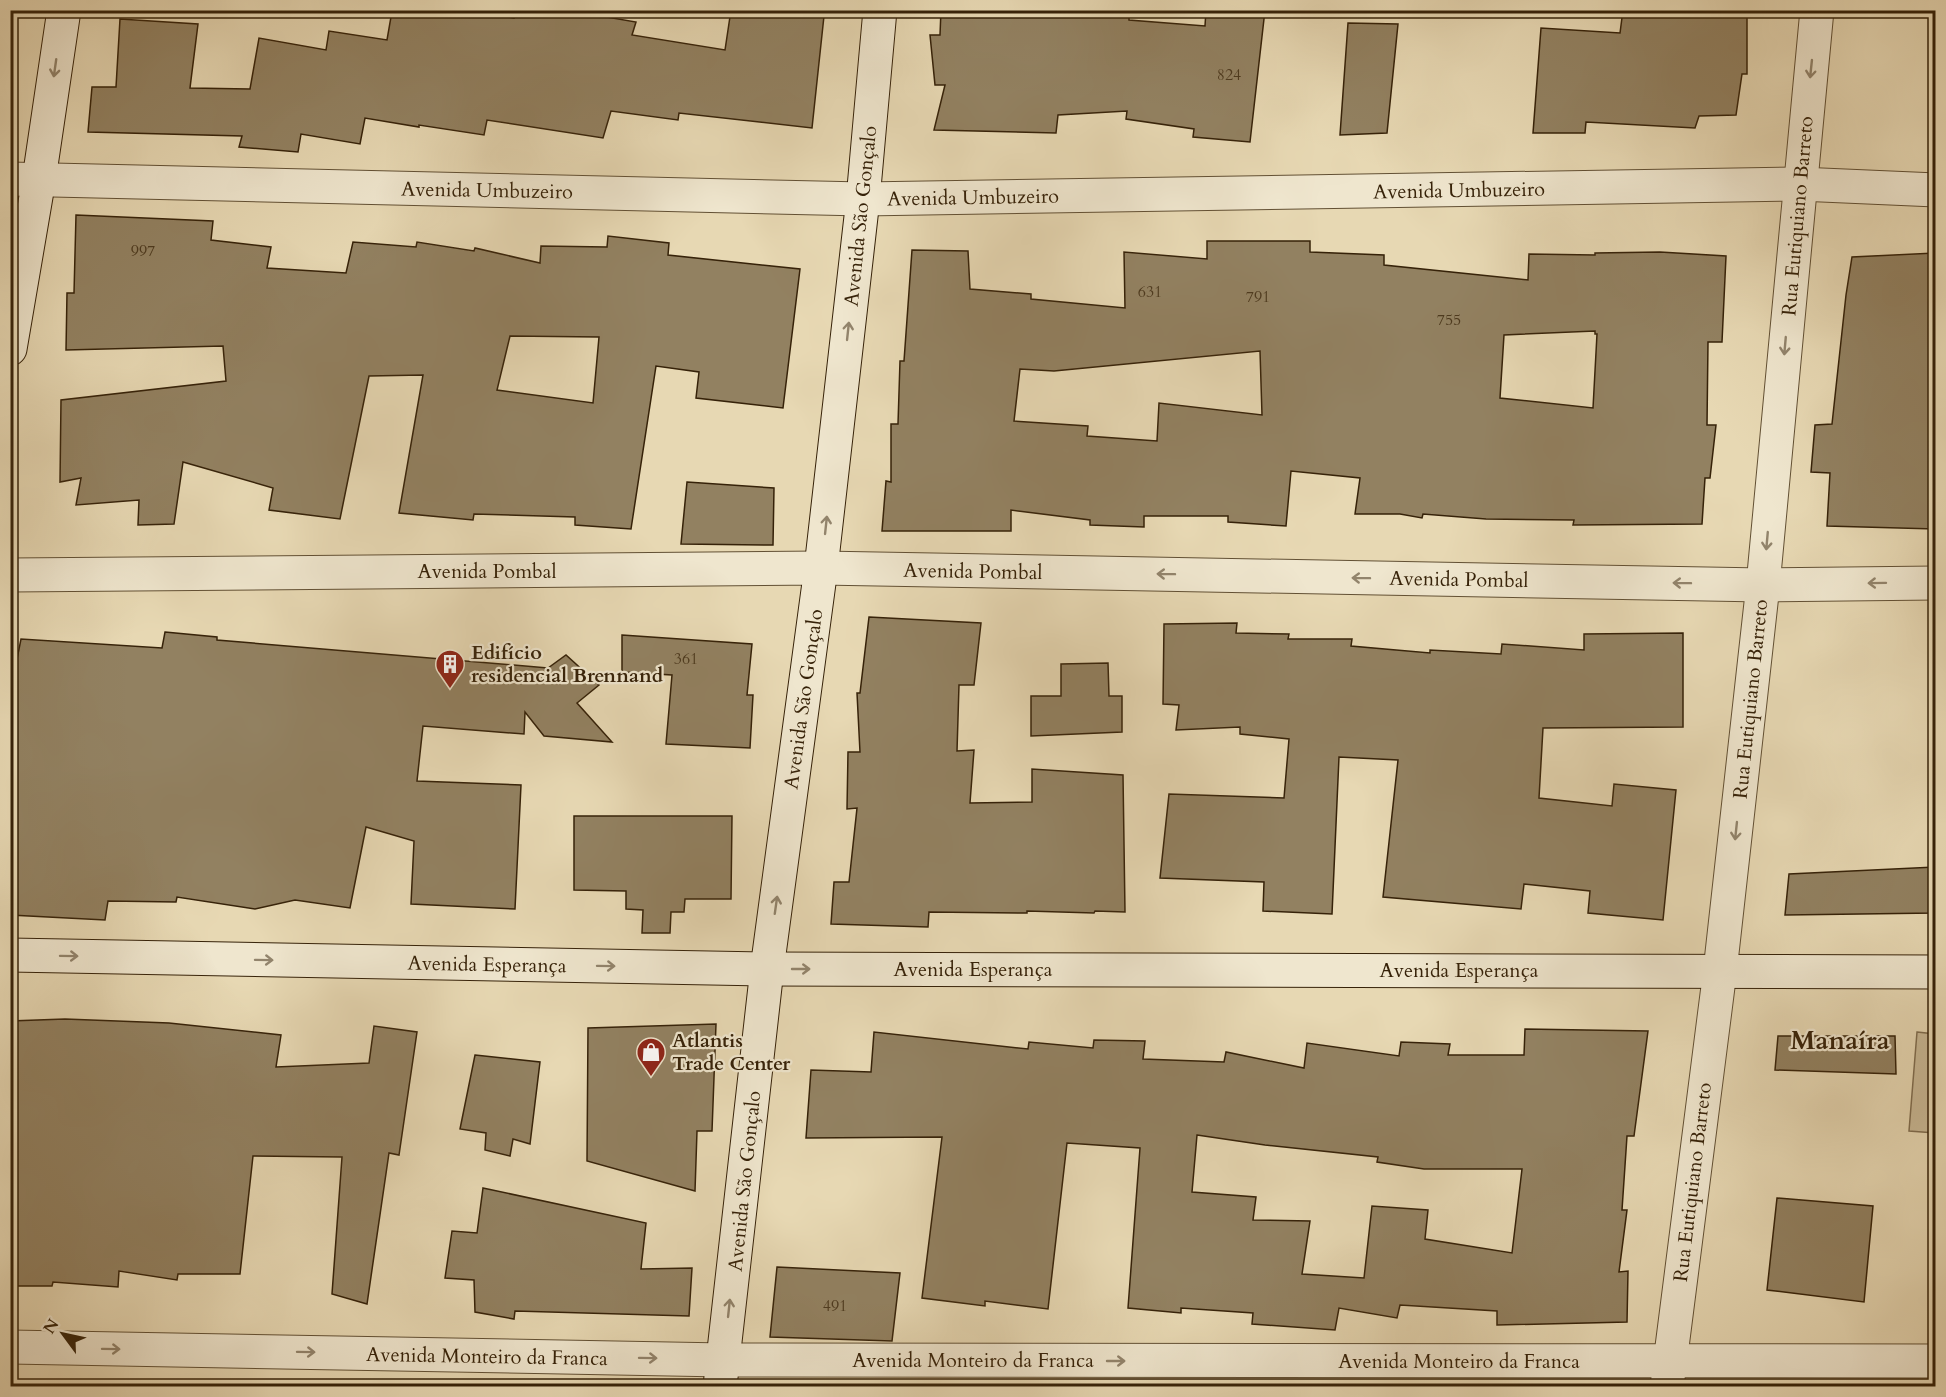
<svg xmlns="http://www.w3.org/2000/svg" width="1946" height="1397" font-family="Cardo,serif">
  <rect width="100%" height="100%" fill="#e7d8b3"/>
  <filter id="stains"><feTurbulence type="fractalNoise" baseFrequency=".00333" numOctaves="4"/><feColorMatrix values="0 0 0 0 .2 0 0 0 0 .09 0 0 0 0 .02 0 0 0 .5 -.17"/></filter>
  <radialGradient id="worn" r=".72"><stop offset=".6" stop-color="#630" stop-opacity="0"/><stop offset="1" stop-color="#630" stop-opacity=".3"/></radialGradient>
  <!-- green -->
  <polygon fill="#c9b996" stroke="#806e50" stroke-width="1.5" points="1917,1032 1935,1034 1935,1133 1909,1131"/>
  <!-- building -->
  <g fill="#928161" stroke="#362209" stroke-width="1.5" fill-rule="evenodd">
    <polygon points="445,10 471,10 514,18 515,10 566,10 636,22 632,35 725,50 731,10 778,10 824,16 812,128 679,113 678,120 611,111 603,138 487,120 484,135 419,125 419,127 365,118 360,144 301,134 298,152 239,147 242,136 88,132 92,87 116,87 120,19 198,24 190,88 250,89 259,38 326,50 329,31 387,40 392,11 444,15"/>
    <polygon points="941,10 1044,10 1129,16 1129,20 1205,26 1206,10 1265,10 1250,142 1193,137 1194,129 1126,119 1127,111 1058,115 1056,133 934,130 945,85 935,85 930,35 940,35"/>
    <polygon points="1623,10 1747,10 1747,74 1742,74 1736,115 1699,116 1695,128 1586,122 1585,133 1533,133 1541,28 1620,33"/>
    <polygon points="1348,23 1398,24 1387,133 1340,135"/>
    <path d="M76,215L213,221L211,240L271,247L267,268L346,273L353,242L416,247L417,242L474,251L475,248L540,263L541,246L607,247L608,236L669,243L668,255L800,269L783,408L696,398L699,372L656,366L631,529L575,525V517L474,514L473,520L399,513L423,375L369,376L340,519L269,510L273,488L183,462L174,524L138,525L139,500L76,505L81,478L60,482L61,400L226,381L223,346L66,350L67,293H74ZM510,336L599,337L593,403L497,390Z"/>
    <path d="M1207,241H1310V252L1384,255V265L1528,280L1529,254L1595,255V253L1660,252L1726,256L1722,342H1708L1707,425H1716L1710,478H1705L1702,524L1573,525L1574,520L1486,519L1423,514L1422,518L1400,514H1355L1360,478L1291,471L1286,526L1228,522V516H1144V527L1090,525V520L1011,510V531H882L886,481L891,482V424H898L900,361H904L912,250L968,251L970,289L1031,294V299L1125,308L1124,252L1207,259ZM1595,331V334H1597L1593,408L1500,398L1504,335ZM1260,351L1262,415L1159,403L1157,441L1087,436L1088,426L1014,421L1020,369L1054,371Z"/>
    <polygon points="1935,253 1935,529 1827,526 1830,473 1811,472 1815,425 1832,424 1846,295 1852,257"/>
    <polygon points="687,482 774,488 773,545 681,544"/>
    <polygon points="869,617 981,623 974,685 959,685 957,751 974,750 970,803 1032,802 1032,769 1123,775 1125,912 1095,911 1094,913 1027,911 1027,913 929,912 928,927 831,924 834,882 849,882 857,808 847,809 848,752 860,752 857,693 860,693"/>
    <polygon points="1237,623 1236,633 1289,634 1288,639 1352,639 1351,646 1430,653 1430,650 1501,654 1502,644 1584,650 1584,634 1683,633 1683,727 1543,728 1539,798 1612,806 1614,784 1676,790 1663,920 1588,913 1590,891 1524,884 1521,909 1383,897 1398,760 1339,757 1332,914 1263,911 1264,882 1160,878 1169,794 1284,798 1289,739 1240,734 1240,727 1176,730 1179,705 1163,704 1164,624"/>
    <polygon points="165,632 217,637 217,640 548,668 566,655 599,685 577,703 612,742 544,736 525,712 524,734 423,726 417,781 521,785 515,909 411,904 414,841 366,827 350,908 295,900 255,909 177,897 176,902 108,901 105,920 10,915 10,694 21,639 162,648"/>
    <polygon points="622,635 752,644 747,695 753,695 750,748 666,744 672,675 622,672"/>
    <polygon points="1108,663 1109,696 1122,696 1122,732 1031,736 1031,696 1061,696 1061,664"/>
    <polygon points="574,816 732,816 731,899 685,899 684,912 671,912 670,933 642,933 643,910 626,909 626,891 574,890"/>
    <polygon points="1935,867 1935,913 1785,915 1789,874"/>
    <polygon points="65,1019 169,1023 281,1035 276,1067 369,1063 374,1026 417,1032 399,1155 389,1153 367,1304 332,1294 342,1157 253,1156 240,1274 178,1274 177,1280 119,1271 118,1287 53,1282 52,1286 10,1286 10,1021"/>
    <polygon points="716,1024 712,1131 697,1131 695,1191 587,1161 588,1028"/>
    <path d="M1525,1029L1648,1031L1634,1136H1627L1622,1210H1627L1619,1272L1628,1271L1627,1322L1497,1325V1311L1400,1305L1397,1318L1339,1308L1335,1330L1252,1324L1253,1313L1181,1308V1313L1128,1308L1140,1148L1067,1143L1048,1309L985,1301V1306L922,1298L942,1137L806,1138L811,1070L871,1072L874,1032L1028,1049L1029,1042L1093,1048L1094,1040L1145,1041L1143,1059L1224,1062L1226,1052L1304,1068L1307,1043L1399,1056L1401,1042L1450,1044L1448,1055H1524ZM1197,1135L1265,1145L1378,1157L1377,1162L1424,1169H1522L1512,1253L1425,1239L1428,1210L1372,1206L1364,1278L1302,1274L1310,1221L1253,1220L1256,1197L1192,1192Z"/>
    <polygon points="1778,1036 1895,1036 1896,1074 1775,1070"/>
    <polygon points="475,1055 540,1062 530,1144 513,1139 510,1156 485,1150 486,1133 460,1129"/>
    <polygon points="483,1188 646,1223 641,1269 692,1268 689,1316 515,1311 514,1319 475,1312 474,1280 445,1278 452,1231 477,1233"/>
    <polygon points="1777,1198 1873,1206 1864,1302 1767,1290"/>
    <polygon points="777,1267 900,1273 892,1341 770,1337"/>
  </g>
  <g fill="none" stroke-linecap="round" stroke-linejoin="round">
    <!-- street casing -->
    <g stroke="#625034" stroke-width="35">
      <g id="street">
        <polyline points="10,179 863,199 1799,184 1936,190"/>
        <polyline points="10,575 821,568 1763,585 1936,583"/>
        <polyline points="10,1347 724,1360 1936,1361"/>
        <polyline points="1667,1386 1720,971 1763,585 1817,10"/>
      </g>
    </g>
    <!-- secondary casing -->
    <g stroke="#362209" stroke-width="35">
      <g id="secondary">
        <polyline points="10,349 39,179 64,10"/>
        <polyline points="10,955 767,969 1936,972"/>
        <polyline points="720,1386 767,969 821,568 863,199 880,10"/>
      </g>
    </g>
    <!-- street -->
    <use href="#street" stroke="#efe6ce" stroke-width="33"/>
    <!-- secondary -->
    <use href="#secondary" stroke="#efe6ce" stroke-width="33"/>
  </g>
  <!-- one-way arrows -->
  <defs><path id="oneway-shaft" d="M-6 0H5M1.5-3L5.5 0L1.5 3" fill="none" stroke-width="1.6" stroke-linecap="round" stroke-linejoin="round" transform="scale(1.5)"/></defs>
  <g stroke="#92846c">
    <use href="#oneway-shaft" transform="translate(55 68) rotate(98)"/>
    <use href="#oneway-shaft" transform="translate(1811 69) rotate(96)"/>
    <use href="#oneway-shaft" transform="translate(848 331) rotate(-84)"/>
    <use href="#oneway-shaft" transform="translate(1785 346) rotate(95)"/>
    <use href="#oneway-shaft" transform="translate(826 525) rotate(-84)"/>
    <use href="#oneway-shaft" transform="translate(1767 541) rotate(95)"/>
    <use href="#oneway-shaft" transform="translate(1166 574) rotate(-179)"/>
    <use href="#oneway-shaft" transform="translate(1361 578) rotate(-179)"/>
    <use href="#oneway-shaft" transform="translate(1682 583) rotate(-179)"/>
    <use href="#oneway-shaft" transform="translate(1877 583) rotate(179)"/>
    <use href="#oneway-shaft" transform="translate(1736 831) rotate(96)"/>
    <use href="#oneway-shaft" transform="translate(776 905) rotate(-82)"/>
    <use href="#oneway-shaft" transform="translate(69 956) rotate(1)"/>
    <use href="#oneway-shaft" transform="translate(264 960) rotate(1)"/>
    <use href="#oneway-shaft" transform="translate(606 966) rotate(1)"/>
    <use href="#oneway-shaft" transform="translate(801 969)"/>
    <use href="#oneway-shaft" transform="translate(729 1308) rotate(-84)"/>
    <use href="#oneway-shaft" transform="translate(111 1349) rotate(1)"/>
    <use href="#oneway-shaft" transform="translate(306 1352) rotate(1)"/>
    <use href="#oneway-shaft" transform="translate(648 1358) rotate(1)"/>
    <use href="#oneway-shaft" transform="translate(1116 1361)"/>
  </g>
  <!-- icons -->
  <defs>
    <g id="building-pin" transform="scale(1.5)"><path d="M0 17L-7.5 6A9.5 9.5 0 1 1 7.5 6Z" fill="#8f2418" stroke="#efe6ce"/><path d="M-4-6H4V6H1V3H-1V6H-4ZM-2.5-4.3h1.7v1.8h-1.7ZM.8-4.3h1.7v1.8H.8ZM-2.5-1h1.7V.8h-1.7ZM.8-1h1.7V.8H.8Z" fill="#fff"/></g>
    <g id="shop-pin" transform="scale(1.5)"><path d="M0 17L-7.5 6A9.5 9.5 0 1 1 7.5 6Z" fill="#8f2418" stroke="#efe6ce"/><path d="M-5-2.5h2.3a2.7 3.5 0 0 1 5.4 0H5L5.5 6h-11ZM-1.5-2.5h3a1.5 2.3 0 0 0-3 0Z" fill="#fff"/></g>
  </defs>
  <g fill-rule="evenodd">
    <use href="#building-pin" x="450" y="664"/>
    <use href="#shop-pin" x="651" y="1052"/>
  </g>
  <g text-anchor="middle" stroke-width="4.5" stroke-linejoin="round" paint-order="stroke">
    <!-- number labels -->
    <g font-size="16" fill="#4d3a1f">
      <text x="1229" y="80">824</text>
      <text x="143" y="256">997</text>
      <text x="1150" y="297">631</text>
      <text x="1258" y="302">791</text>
      <text x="1449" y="325">755</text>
      <text x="686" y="664">361</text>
      <text x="835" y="1311">491</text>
    </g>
    <!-- street labels -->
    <g font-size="20" fill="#362209" stroke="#efe6ce">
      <text transform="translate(487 190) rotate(1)" y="7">Avenida Umbuzeiro</text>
      <text transform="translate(1459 190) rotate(-1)" y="7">Avenida Umbuzeiro</text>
      <text transform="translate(973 197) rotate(-1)" y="7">Avenida Umbuzeiro</text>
      <text transform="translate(860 216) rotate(-84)" y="7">Avenida São Gonçalo</text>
      <text transform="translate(1797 216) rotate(-85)" y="7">Rua Eutiquiano Barreto</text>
      <text x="487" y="578">Avenida Pombal</text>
      <text transform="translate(973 571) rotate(1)" y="7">Avenida Pombal</text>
      <text transform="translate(1459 579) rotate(1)" y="7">Avenida Pombal</text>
      <text transform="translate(803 699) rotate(-82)" y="7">Avenida São Gonçalo</text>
      <text transform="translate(1750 699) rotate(-84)" y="7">Rua Eutiquiano Barreto</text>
      <text transform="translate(487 964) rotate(1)" y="7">Avenida Esperança</text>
      <text x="973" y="976">Avenida Esperança</text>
      <text x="1459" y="977">Avenida Esperança</text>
      <text transform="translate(744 1181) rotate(-84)" y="7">Avenida São Gonçalo</text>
      <text transform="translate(1692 1182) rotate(-83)" y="7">Rua Eutiquiano Barreto</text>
      <text transform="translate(487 1356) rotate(1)" y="7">Avenida Monteiro da Franca</text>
      <text x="973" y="1367">Avenida Monteiro da Franca</text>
      <text x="1459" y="1368">Avenida Monteiro da Franca</text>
    </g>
    <!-- poi labels -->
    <g font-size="20" font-weight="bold" fill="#362209" stroke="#efe6ce" text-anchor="start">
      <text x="471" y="659">Edifício<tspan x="471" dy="23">residencial Brennand</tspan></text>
      <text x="672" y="1047">Atlantis<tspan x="672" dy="23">Trade Center</tspan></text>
    </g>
    <!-- district labels -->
    <g font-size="26" font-weight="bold" fill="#362209" stroke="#efe6ce">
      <text x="1840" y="1049">Manaíra</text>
    </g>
  </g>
  <!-- margin -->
  <rect width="1946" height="1397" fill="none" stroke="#e7d8b3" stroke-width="36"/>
  <rect x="12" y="12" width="1922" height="1373" fill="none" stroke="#362209" stroke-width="3"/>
  <rect x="18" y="18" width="1910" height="1361" fill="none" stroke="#362209" stroke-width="1.5"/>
  <!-- north arrow -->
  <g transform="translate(63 1334) rotate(303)" stroke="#efe6ce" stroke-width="4.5" paint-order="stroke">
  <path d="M0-4.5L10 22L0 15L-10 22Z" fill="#362209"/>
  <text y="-9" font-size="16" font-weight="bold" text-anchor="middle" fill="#362209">N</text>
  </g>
  <rect width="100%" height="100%" filter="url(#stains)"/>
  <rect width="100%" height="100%" fill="url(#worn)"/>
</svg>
